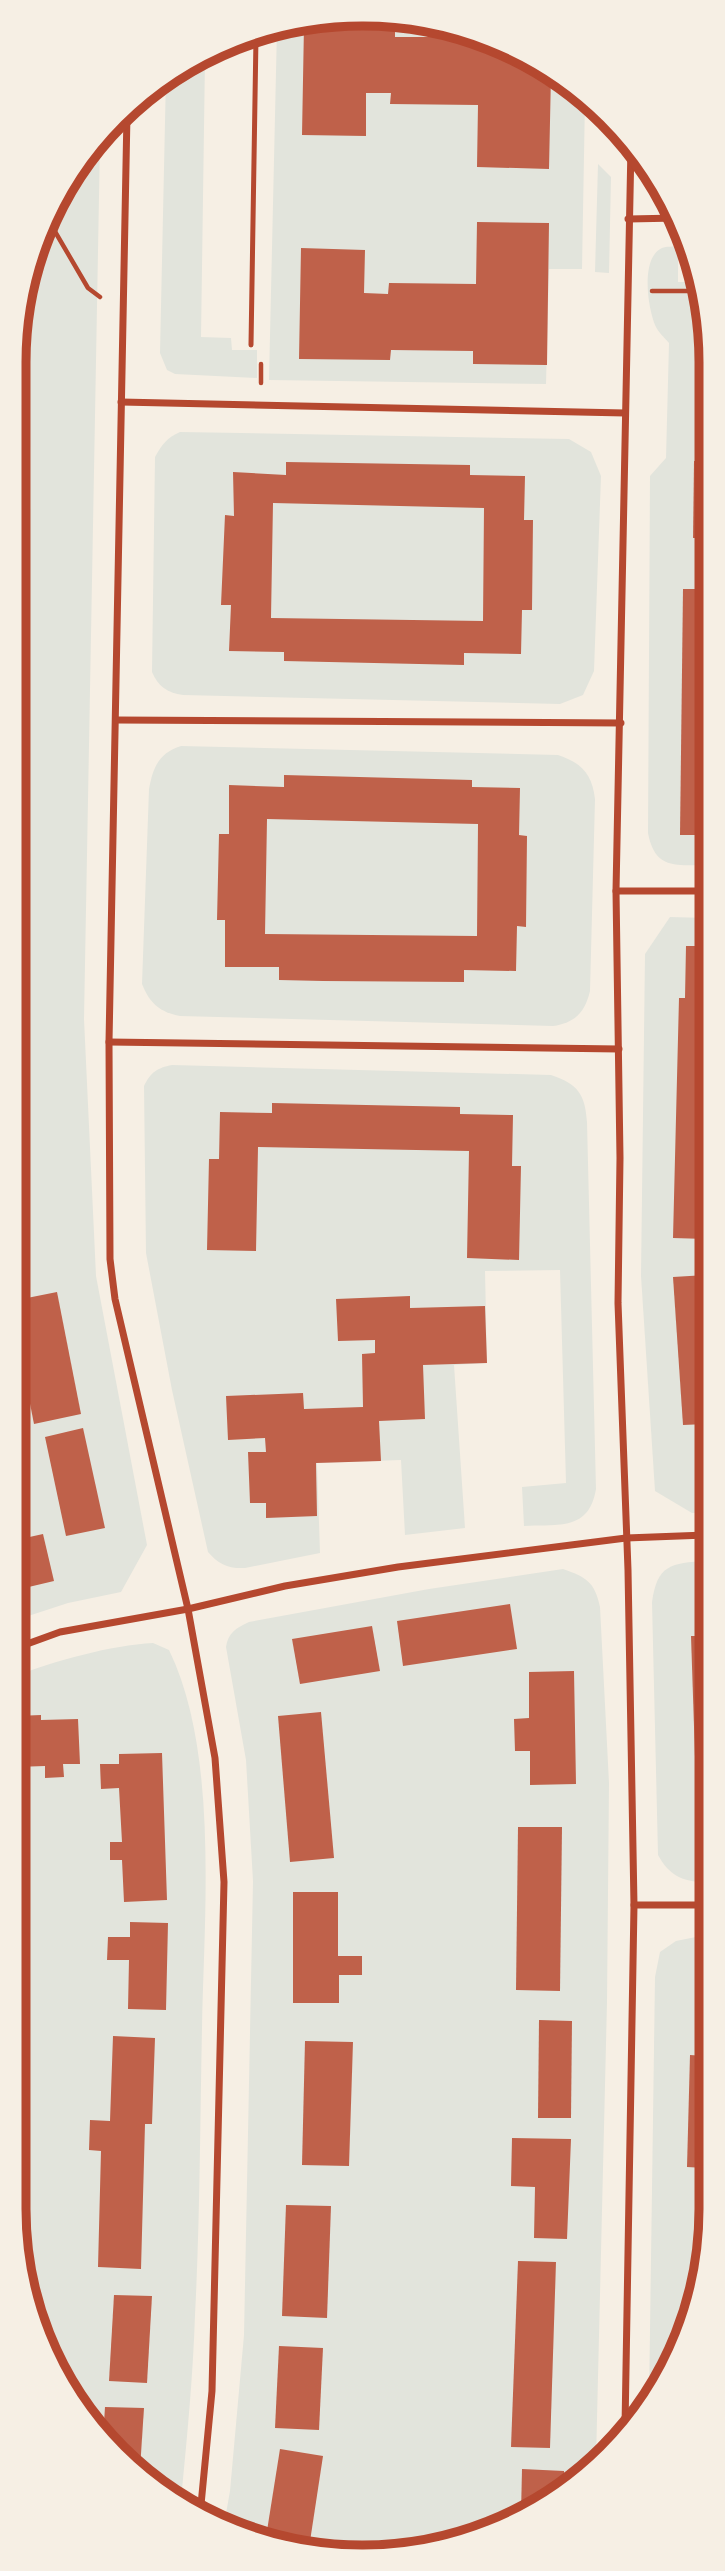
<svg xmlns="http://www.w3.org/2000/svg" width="725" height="2571" font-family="'PT Serif',serif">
  <rect width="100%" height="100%" fill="#f6efe4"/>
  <!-- green -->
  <g fill="#e2e4dc">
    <polygon points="294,21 430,21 517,50 585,99 582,269 549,269 546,384 269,380 277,28"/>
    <polygon points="205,58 201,337 231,338 232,350 257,350 257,378 175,374 167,370 160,353 166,76"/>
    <polygon points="100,142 84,1019 96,1276 147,1545 121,1592 68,1603 16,1620 21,295 73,169"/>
    <polygon points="598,164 611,177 609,273 595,272"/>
    <path d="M678,246V282H697L708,317L707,865C676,865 655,870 648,833L650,476L666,458L669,343C664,337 658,332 655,325C648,308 640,258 662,248C666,246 674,247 678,246Z"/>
    <path d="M180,432L569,439L591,452L601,476L594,671L583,695L560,704L183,695C167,693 158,686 152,672L155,457C162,444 167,438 180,432Z"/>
    <path d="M181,746L558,755C582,763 592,774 595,799L590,991C585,1012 575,1023 553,1026L180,1016C160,1012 150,1004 142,984L149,789C153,767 159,753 181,746Z"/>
    <polygon points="670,917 707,918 706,1512 692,1513 655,1491 641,1276 645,954"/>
    <path d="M172,1065L551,1075C578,1084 585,1094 587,1122L596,1489C589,1531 559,1524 524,1526L522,1487L566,1483L560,1270L485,1271L487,1363L454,1365L465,1528L405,1535L401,1460L317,1463L320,1553L245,1568C229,1569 218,1564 208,1552L172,1390L146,1253L144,1086C151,1072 157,1068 172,1065Z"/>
    <path d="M706,1561L705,1882C682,1882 669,1875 658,1855L652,1602C657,1565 671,1563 706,1561Z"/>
    <path d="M563,1569C586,1577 595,1582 600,1607L609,1783L607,2002L596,2461L575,2485L474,2539L339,2556L224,2525L230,2491L244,2335L253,1881L246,1760L226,1647C228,1633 236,1628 249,1622L429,1589Z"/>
    <path d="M153,1643L169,1650C219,1753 204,1915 202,2028C200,2124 200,2219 195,2315C193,2377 187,2438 181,2500L101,2439L40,2341L14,2208L16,1676C54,1661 112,1645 153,1643Z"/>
    <polygon points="696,1937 705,1937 704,2276 664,2383 649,2401 655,1977 660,1952 676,1941"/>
  </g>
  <!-- building -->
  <g fill="#bf614a" fill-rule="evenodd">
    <polygon points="304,25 395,27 395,37 478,37 517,50 551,74 549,169 477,167 478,105 390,104 391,93 366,93 366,136 302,135"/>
    <polygon points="477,222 549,223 547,365 473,364 473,351 391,350 390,360 299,359 301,248 365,250 364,293 388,294 389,283 476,284"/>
    <polygon points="694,461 708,462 708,538 693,538"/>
    <path d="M286,462L470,465V475L525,476L524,520H533L532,610H522L521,654L464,653V665L284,661V652L229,651L231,605H221L225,515L234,516L233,472L286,475ZM273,503L484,508L483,621L271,618Z"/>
    <polygon points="683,589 708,589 707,835 680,835"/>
    <path d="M284,775L472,780V787L520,788L519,835L527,836L526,927L517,926L516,971L464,970V982L323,981L279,980V967H225V920H217L219,834H229V785L284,787ZM267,819L478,824L477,936L265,934Z"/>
    <polygon points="686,946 707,946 706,1239 673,1238 679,998 685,998"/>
    <polygon points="272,1103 460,1107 460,1114 513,1115 512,1166 521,1166 519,1260 467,1258 469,1151 258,1147 256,1251 207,1250 209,1159 219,1159 220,1112 272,1113"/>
    <polygon points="706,1275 706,1424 683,1425 673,1277"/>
    <polygon points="57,1292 81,1414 34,1424 17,1338 17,1300"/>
    <polygon points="410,1296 410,1308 485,1306 487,1363 423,1365 425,1419 379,1421 381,1461 316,1463 317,1516 266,1518 266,1503 250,1503 248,1452 266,1452 265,1438 228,1440 226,1396 303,1393 304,1409 363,1407 362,1354 375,1353 375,1340 338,1341 336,1299"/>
    <polygon points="83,1428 105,1528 66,1536 45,1437"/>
    <polygon points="43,1534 54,1581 16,1590 16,1540"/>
    <polygon points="510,1604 517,1649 403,1666 397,1621"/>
    <polygon points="372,1626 380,1671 300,1684 292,1639"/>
    <polygon points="691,1636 706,1636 705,1787 696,1787"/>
    <polygon points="574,1671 576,1784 530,1785 530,1751 515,1751 514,1719 529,1718 529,1672"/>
    <polygon points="321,1712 334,1858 290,1862 278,1716"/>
    <polygon points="41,1715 41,1720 78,1719 80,1764 63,1764 64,1777 45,1778 45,1766 16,1767 16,1716"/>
    <polygon points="162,1753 167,1900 124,1902 122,1860 110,1860 110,1842 122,1842 119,1788 101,1789 100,1764 119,1764 119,1754"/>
    <polygon points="518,1827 562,1827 560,1991 516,1990"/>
    <polygon points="293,1892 338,1892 338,1956 362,1956 362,1975 339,1975 339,2003 293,2003"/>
    <polygon points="130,1922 168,1923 166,2010 128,2009 129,1960 107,1960 108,1937 130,1937"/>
    <polygon points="539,2020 572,2021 571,2118 538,2118"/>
    <polygon points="113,2036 155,2038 152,2124 145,2124 141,2269 98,2267 101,2151 89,2150 90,2120 110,2121"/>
    <polygon points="305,2041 353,2042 349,2166 302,2165"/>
    <polygon points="690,2055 705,2056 705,2168 687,2167"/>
    <polygon points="512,2138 571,2139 567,2239 534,2238 535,2187 511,2186"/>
    <polygon points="702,2191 705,2191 704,2276 699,2291"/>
    <polygon points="286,2205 331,2206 327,2318 282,2316"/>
    <polygon points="518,2261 556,2262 550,2448 511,2447"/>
    <polygon points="114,2295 152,2296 147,2383 109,2381"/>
    <polygon points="279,2346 323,2348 319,2430 275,2428"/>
    <polygon points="105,2407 144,2408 140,2469 103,2440"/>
    <polygon points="280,2449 323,2456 309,2548 266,2537"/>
    <polygon points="522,2469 564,2471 564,2491 521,2514"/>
  </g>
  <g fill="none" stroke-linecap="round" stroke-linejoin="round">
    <!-- path -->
    <g stroke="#b5482f" stroke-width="4.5">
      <polyline points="50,223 88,288 100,297"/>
      <polyline points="652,291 700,291"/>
      <polyline points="261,383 261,364"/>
    </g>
    <!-- service -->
    <polyline stroke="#b5482f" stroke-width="5" points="251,345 256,37"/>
    <!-- minor -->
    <g stroke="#b5482f" stroke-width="7">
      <polyline points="127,114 109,1042 110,1259 115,1299 188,1609 215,1758 224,1882 212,2391 200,2515"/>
      <polyline points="628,219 678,218"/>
      <polyline points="121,402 625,413"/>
      <polyline points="116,720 621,723"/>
      <polyline points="616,891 707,891"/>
      <polyline points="109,1042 619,1049"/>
      <polyline points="16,1648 60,1632 188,1609 285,1586 398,1567 626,1538 706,1535"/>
      <polyline points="634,1905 705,1905"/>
      <polyline points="625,2427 634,1905 628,1570 618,1303 620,1158 616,891 631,146"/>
    </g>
  </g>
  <!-- crop -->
  <path d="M0 0H725V2571H0ZM362 26H363A336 336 0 0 1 699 362V2209A336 336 0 0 1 363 2545H362A336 336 0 0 1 26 2209V362A336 336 0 0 1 362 26Z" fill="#f6efe4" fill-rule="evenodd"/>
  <path fill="none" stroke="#b5482f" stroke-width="9" d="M362 26H363A336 336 0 0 1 699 362V2209A336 336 0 0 1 363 2545H362A336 336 0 0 1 26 2209V362A336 336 0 0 1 362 26Z"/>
</svg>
